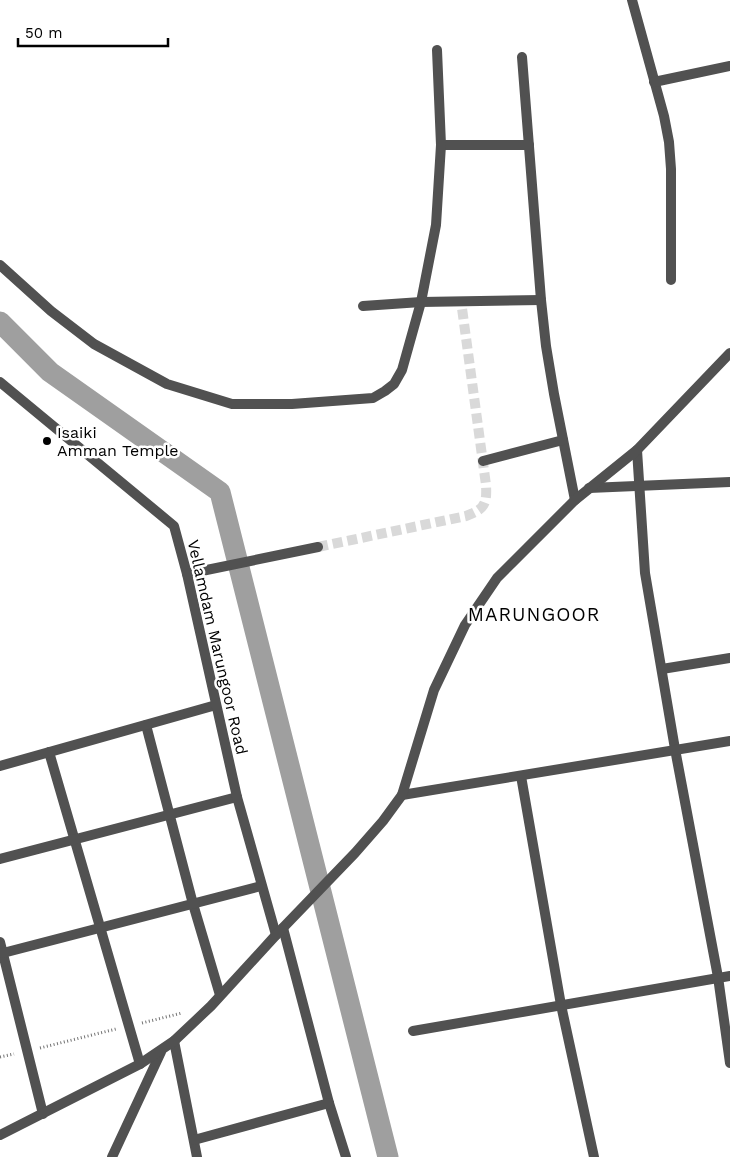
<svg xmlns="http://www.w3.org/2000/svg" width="730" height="1157" font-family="'Work Sans',sans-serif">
  <rect width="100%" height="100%" fill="#fff"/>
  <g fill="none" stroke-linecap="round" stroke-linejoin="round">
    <!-- canal -->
    <polyline stroke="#9f9f9f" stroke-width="21" points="0,322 50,372 220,492 388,1157"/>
    <!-- minor-tunnel -->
    <path stroke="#d9d9d9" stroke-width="10" stroke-dasharray="10 5" stroke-linecap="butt" d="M318,547L466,516C485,509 487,504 486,485L461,301"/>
    <!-- path -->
    <g stroke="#737373" stroke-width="3" stroke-dasharray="1 2.5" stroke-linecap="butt">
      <polyline points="142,1023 182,1013"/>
      <polyline points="40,1048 116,1029"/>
      <polyline points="0,1057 14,1054"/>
    </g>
    <!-- minor -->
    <g stroke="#515151" stroke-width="10">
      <polyline points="632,0 664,116 669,142 671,169 671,280"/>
      <polyline points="522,57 541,300 546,346 554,394 575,500"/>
      <polyline points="654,82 730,66"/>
      <polyline points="441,145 529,145"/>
      <polyline points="0,265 51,311 94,344 167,384 232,404 292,404 373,398 385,391 394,384 402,370 421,302 436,225 441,145 437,50"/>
      <polyline points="363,306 421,302 541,300"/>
      <polyline points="637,450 645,573 675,749 718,977 730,1063"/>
      <polyline points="483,461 563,440"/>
      <polyline points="589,488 730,482"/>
      <polyline points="187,574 318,547"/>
      <polyline points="662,669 730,658"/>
      <polyline points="146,725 193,904 220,995"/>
      <polyline points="49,752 140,1064"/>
      <polyline points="0,766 216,705"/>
      <polyline points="521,776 561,1005 594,1157"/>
      <polyline points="402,795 730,741"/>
      <polyline points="0,859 237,797"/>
      <polyline points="283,928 329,1103 346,1157"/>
      <polyline points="0,942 43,1114"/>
      <polyline points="3,953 261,886"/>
      <polyline points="413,1031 730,976"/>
      <polyline points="174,1041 197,1157"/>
      <polyline points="194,1140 329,1103"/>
      <polyline points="112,1157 161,1052"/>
    </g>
    <!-- tertiary -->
    <g stroke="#515151" stroke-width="10">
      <polyline points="0,382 174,526 187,574 237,797 276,935"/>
      <polyline points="0,1135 140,1064 174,1041 211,1006 276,935 355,853 383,821 402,795 434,690 465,625 497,578 575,500 637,450 730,353"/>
    </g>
  </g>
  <!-- markers -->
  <circle fill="#000" stroke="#fff" stroke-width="2" cx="47" cy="441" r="5"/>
  <g text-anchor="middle" stroke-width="5" stroke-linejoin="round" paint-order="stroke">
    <!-- poi labels -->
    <g font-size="16" fill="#000" stroke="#fff" text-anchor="start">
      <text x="57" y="438">Isaiki<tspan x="57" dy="18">Amman Temple</tspan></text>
    </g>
    <!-- street labels -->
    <g font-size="16" fill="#000" stroke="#fff">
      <text transform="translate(218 647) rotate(77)" y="6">Vellamdam Marungoor Road</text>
    </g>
    <!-- quarter labels -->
    <g font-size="19" letter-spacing="1" fill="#000" stroke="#fff">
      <text x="534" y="621">MARUNGOOR</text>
    </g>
  </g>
  <!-- scale -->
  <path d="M18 38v8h150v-8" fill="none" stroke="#000000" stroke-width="2.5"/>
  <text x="25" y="38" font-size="15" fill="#000000" stroke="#ffffff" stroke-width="4" paint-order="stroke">50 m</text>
</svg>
